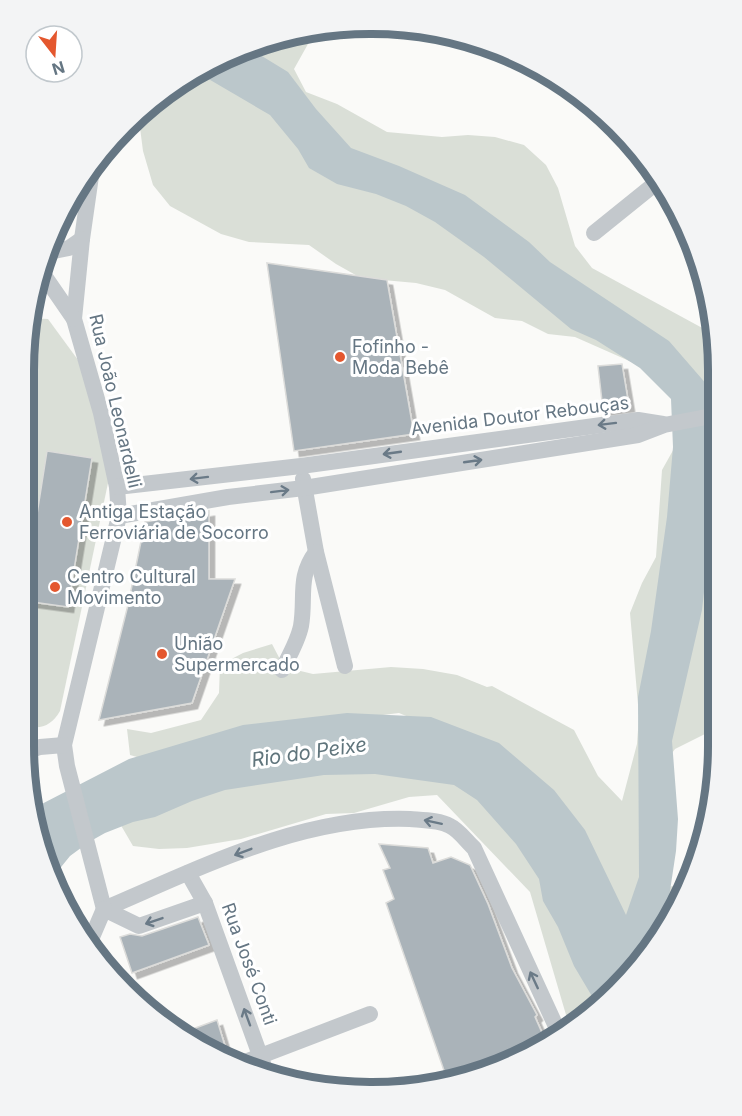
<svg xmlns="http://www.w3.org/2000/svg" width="742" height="1116" font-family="Inter,sans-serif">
  <defs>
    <filter id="shadow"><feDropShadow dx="5.5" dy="5.5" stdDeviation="0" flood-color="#0004"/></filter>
  </defs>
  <rect width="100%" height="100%" fill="#fafaf8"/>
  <!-- green -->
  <g fill="#dadfd7">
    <polygon points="324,31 308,44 294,69 306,92 337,104 387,132 442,137 468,135 495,137 524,145 546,165 558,188 575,246 592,268 706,330 716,342 717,349 717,394 690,383 661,375 575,337 548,334 522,321 495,318 445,290 416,283 361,278 336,264 309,245 249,242 221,234 170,206 153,185 143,151 139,120 218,60"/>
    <path d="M29,318L48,319L78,360L112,464L60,711C52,725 40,731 24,725L27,325Z"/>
    <polygon points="717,442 715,729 675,749 656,775 653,888 686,885 682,898 632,974 569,1025 530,892 437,795 409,797 354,813 326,814 241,839 187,848 159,849 133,846 119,822 159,789 459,738 399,713 276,728 158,763 130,755 127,729 151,733 201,720 219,693 220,665 243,653 272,644 284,667 313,674 391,667 423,669 457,675 487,687 492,686 574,730 598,776 622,801 637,744 639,716 630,613 642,583 656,557 662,470 676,445"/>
  </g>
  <!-- water -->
  <polygon fill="#bbc7cb" points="252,50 288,72 316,109 351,148 399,166 465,195 529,242 550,262 669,341 708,386 717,412 717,476 702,610 672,741 678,819 676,851 665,924 632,974 596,1003 574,966 558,927 543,901 539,879 516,844 477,800 454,785 375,774 324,775 225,790 192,801 155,817 133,822 105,833 89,842 70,856 53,877 42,856 34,808 129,759 243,725 347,713 431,717 499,743 554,790 585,830 626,915 639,877 638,697 651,631 667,517 673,447 671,399 640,368 596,340 571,329 484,257 435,222 406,206 376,194 337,184 309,168 298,149 270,115 200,74 218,60"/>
  <!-- building -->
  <g fill="#aab3b9" stroke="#dcdcda" stroke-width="1.5" filter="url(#shadow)">
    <polygon points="267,263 387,280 414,434 294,451"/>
    <polygon points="622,364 629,406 603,410 598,366"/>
    <polygon points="47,451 92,458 68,607 25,601 25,590"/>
    <polygon points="209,511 209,579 235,579 192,703 99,720 128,605 145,522"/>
    <polygon points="379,844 428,848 433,863 451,857 470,865 488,904 512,968 537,1015 535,1017 547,1044 448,1082 386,903 394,899 383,870 390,868"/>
    <polygon points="198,917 209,945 132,973 120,937 130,934 142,936"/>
    <polygon points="217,1020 225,1046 213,1051 193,1040 190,1030"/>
  </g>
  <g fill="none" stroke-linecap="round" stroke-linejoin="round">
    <!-- minor -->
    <g stroke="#c3c8cc" stroke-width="16">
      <polyline points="92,169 82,239 74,319 101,413 117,487 119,516 64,745 67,766 104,909"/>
      <polyline points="594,233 656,183"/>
      <polyline points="49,252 69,248 82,239"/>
      <polyline points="43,274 74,319"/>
      <polyline points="303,479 316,552 345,666"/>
      <polyline points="117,487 301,466 638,420 663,424"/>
      <polyline points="119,516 228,497 304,488 638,435 664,425 717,415"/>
      <path d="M282,670C289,656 298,641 301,626C306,597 297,577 316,552"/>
      <polyline points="25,752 40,747 64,745"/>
      <polyline points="188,873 205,903 266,1072"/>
      <path d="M104,909C200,868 303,815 410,819C422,820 440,820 450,826C459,830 467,842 474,848L559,1033"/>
      <polyline points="104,909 139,926 205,903"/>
      <polyline points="89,944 104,909"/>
      <polyline points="237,1065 370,1014"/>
    </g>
  </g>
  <!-- one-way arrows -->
  <defs><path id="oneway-shaft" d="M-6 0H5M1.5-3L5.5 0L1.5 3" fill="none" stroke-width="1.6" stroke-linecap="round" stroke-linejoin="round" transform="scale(1.5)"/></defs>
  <g stroke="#6a7a87">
    <use href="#oneway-shaft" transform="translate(607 424) rotate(173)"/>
    <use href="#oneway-shaft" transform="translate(392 453) rotate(172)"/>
    <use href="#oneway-shaft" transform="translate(473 461) rotate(-8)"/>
    <use href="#oneway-shaft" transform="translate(199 478) rotate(173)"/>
    <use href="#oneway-shaft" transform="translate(280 491) rotate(-7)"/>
    <use href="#oneway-shaft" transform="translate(433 822) rotate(-168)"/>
    <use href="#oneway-shaft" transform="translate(243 852) rotate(159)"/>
    <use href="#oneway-shaft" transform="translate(154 921) rotate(161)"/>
    <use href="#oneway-shaft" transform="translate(534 980) rotate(-115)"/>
    <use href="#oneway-shaft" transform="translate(247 1017) rotate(-110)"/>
  </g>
  <!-- markers -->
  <g fill="#e4572e" stroke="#fff" stroke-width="2">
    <circle cx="340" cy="357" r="6"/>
    <circle cx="67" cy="522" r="6"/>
    <circle cx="55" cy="587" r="6"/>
    <circle cx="162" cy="654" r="6"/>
  </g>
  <g text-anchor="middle" stroke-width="6" stroke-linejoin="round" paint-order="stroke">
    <!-- poi labels -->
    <g font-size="18" fill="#657683" stroke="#fff" text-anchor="start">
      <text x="352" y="353">Fofinho -<tspan x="352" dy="21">Moda Bebê</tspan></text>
      <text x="79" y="518">Antiga Estação<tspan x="79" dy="21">Ferroviária de Socorro</tspan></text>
      <text x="67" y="583">Centro Cultural<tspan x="67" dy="21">Movimento</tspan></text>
      <text x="174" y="650">União<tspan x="174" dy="21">Supermercado</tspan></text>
    </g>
    <!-- street labels -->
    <g font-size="18" fill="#657683" stroke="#fff">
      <text transform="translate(115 401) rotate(77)" y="6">Rua João Leonardelli</text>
      <text transform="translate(520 416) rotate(-7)" y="6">Avenida Doutor Rebouças</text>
      <text transform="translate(249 964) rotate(70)" y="6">Rua José Conti</text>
    </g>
    <!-- water labels -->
    <g font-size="20" font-style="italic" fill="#60757c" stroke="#fff">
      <text transform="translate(309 752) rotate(-8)" y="7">Rio do Peixe</text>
    </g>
  </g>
  <!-- crop -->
  <path d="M0 0H742V1116H0ZM370 34H372A336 336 0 0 1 708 370V746A336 336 0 0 1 372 1082H370A336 336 0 0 1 34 746V370A336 336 0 0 1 370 34Z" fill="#f3f4f5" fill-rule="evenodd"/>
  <path fill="none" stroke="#657683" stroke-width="8" d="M370 34H372A336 336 0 0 1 708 370V746A336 336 0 0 1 372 1082H370A336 336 0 0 1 34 746V370A336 336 0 0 1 370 34Z"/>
  <!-- north arrow -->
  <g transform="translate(54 54) rotate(163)"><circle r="28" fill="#ffffff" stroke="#c1c8cd" stroke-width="1.5"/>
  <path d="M0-4.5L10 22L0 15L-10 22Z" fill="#e4572e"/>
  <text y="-9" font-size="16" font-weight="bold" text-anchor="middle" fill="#657683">N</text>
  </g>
</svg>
